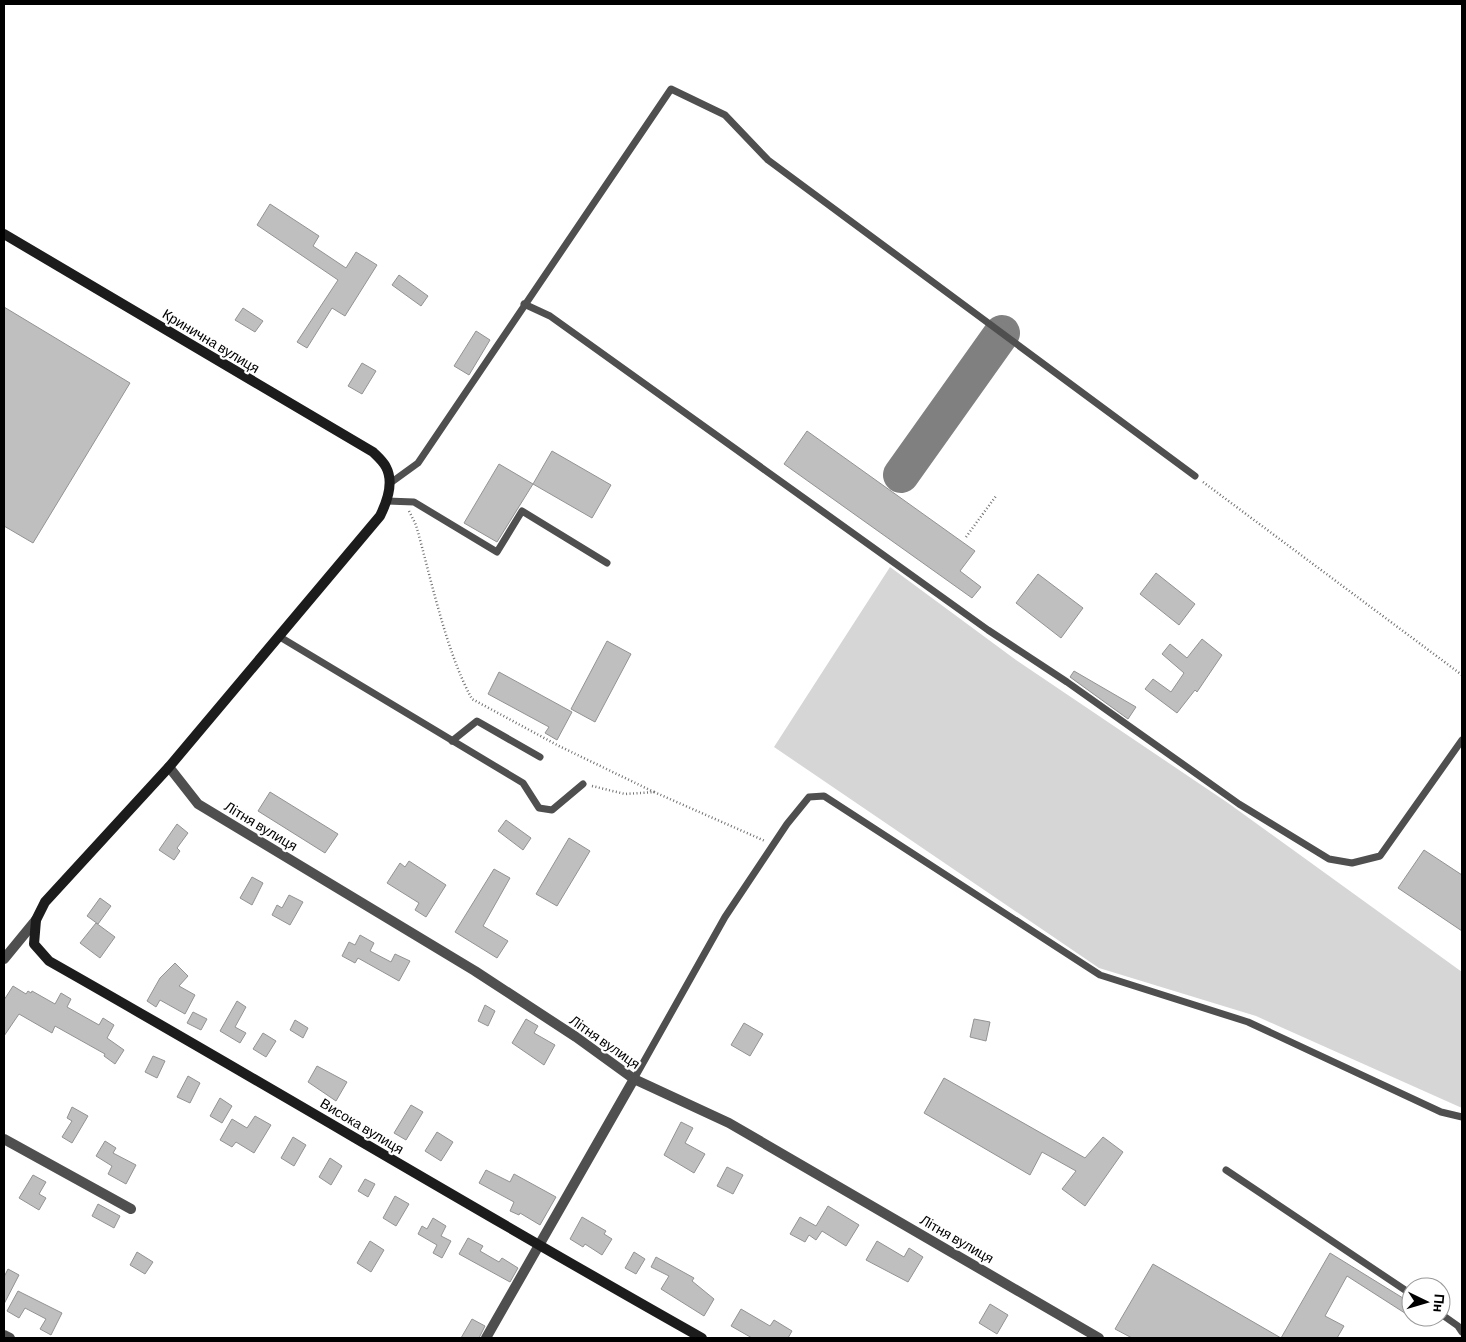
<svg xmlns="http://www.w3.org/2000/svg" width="1466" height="1342" font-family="Barlow,sans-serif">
  <rect width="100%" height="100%" fill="#fff"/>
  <!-- green -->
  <polygon fill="#d6d6d6" points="890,567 1016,660 1228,803 1462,972 1462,1108 1256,1016 1099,968 774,747"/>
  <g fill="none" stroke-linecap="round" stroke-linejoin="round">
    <!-- taxiway -->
    <polyline stroke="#808080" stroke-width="36" points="901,475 1002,333"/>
  </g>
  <!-- building -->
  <g fill="#bfbfbf" stroke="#939393">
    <polygon points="270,204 319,236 313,246 346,268 356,252 377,265 345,316 332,308 307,348 297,342 338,280 257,225"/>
    <polygon points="399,275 428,296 421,306 392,285"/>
    <polygon points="4,307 130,383 33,543 4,526"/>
    <polygon points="243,308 263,321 255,332 235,320"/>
    <polygon points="476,331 490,340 469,375 454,366"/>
    <polygon points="362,363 376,371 362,394 348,386"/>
    <polygon points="807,431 975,551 960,571 981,587 972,598 784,464"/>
    <polygon points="552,451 611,485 592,518 533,484"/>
    <polygon points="499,464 533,484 497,542 464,523"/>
    <polygon points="1156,573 1195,604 1179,625 1140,594"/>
    <polygon points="1038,574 1083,608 1061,638 1016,603"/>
    <polygon points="1202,639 1222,655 1197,692 1195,690 1177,713 1145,689 1153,679 1171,692 1184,673 1162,654 1170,644 1187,658"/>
    <polygon points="607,641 631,654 595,722 571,709"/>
    <polygon points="1074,671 1136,707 1128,719 1070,677"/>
    <polygon points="499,672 572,712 557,740 545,733 549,727 488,694"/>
    <polygon points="270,792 338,834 325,853 258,811"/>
    <polygon points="506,820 531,838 523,850 498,831"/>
    <polygon points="177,824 188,833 177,848 180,851 174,860 159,850"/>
    <polygon points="569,838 590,851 557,906 536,894"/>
    <polygon points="1424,850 1462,875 1462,931 1398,888"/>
    <polygon points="409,861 446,885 426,917 415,910 419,903 387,883 400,863 405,867"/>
    <polygon points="494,869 510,878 483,926 508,941 497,958 455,932"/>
    <polygon points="252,877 263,883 252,905 240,898"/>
    <polygon points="289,895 303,902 290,925 272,915 277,905 282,908"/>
    <polygon points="100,898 111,906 98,924 87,916"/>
    <polygon points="96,923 115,937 100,958 80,943"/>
    <polygon points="360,935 374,943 370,951 391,962 395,954 410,961 399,981 358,958 355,963 342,956 349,942 355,945"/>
    <polygon points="175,963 188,976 179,986 195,995 185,1014 160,1000 156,1007 147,1001 160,978"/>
    <polygon points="13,986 26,994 28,991 31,993 32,991 55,1004 61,993 71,999 67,1007 99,1025 103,1018 114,1025 107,1038 124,1050 115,1064 104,1056 105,1054 55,1026 52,1033 19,1014 4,1036 4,1000"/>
    <polygon points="237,1001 246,1007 235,1027 246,1033 240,1043 220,1031"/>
    <polygon points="485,1005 495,1011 488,1026 478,1021"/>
    <polygon points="193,1012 207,1019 201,1030 187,1023"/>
    <polygon points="526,1019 538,1026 534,1033 555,1045 544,1065 512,1043"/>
    <polygon points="974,1019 990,1022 986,1041 970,1037"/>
    <polygon points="295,1020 308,1028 303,1038 290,1030"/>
    <polygon points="744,1023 763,1034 750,1056 731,1045"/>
    <polygon points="263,1033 276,1041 266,1057 253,1049"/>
    <polygon points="153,1056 165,1061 157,1078 145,1072"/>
    <polygon points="317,1066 347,1082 336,1101 308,1082"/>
    <polygon points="188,1076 200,1083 190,1103 177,1097"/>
    <polygon points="944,1078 1085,1158 1103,1137 1123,1152 1085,1206 1062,1189 1076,1171 1042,1152 1030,1175 924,1113"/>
    <polygon points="220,1098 232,1106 222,1123 210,1116"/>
    <polygon points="411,1105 423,1112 406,1140 394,1133"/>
    <polygon points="72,1107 88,1116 72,1143 62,1137 72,1121 67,1118"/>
    <polygon points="255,1116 271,1125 254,1153 236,1142 232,1147 220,1140 232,1119 247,1128"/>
    <polygon points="681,1122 693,1128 685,1143 705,1154 694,1173 664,1155"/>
    <polygon points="437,1132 453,1142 441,1161 425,1151"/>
    <polygon points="293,1137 306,1145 294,1166 281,1158"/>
    <polygon points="105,1141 116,1148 113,1153 136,1165 126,1184 108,1174 112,1166 96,1156"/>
    <polygon points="330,1158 342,1166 331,1185 319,1177"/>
    <polygon points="727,1167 743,1175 733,1194 717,1186"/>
    <polygon points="486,1170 510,1182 514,1174 556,1197 540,1225 520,1213 519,1215 510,1211 514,1202 479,1183"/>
    <polygon points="33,1175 46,1182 39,1194 46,1198 39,1210 19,1198"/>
    <polygon points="365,1179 375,1184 368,1197 358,1191"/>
    <polygon points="395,1196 409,1204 396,1226 383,1218"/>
    <polygon points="98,1204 120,1216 114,1228 92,1216"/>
    <polygon points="828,1206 859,1225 846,1246 822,1231 816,1240 809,1235 805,1242 790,1234 800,1217 816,1226"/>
    <polygon points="582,1217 606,1231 604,1234 612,1239 602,1255 585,1244 583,1247 570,1239"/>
    <polygon points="433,1218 446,1226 441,1236 451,1241 442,1258 433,1253 437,1245 418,1234 422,1226 427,1229"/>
    <polygon points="468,1238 483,1246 480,1251 499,1262 502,1258 518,1268 510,1282 459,1254"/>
    <polygon points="370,1241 384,1250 371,1272 357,1263"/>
    <polygon points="877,1241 904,1257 909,1248 923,1257 908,1282 866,1260"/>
    <polygon points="137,1252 153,1262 145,1274 130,1265"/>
    <polygon points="634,1252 645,1259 636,1274 625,1268"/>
    <polygon points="1330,1253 1411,1303 1411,1317 1347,1276 1325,1316 1344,1326 1337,1338 1132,1338 1115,1329 1153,1264 1281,1338"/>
    <polygon points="656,1257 694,1278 692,1281 714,1299 704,1316 661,1289 669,1276 651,1267"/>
    <polygon points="8,1269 19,1275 4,1304 4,1277"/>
    <polygon points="18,1291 62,1313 51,1335 40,1329 46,1319 25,1308 19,1318 7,1311"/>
    <polygon points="990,1304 1008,1315 997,1334 979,1323"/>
    <polygon points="741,1309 770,1326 774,1320 792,1331 788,1338 752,1338 731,1326"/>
    <polygon points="472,1319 485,1326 479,1338 461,1338"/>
  </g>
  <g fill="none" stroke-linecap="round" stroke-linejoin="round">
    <!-- path -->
    <g stroke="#717171" stroke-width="2.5" stroke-dasharray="1 2.5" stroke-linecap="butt">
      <polyline points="1203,482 1462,675"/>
      <path d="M409,511L416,525C431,578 446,652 472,699L559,746L654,792"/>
      <polyline points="966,537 996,496"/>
      <polyline points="592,786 625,794 654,792 765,841"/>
    </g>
    <!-- lane -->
    <g stroke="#4f4f4f" stroke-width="7">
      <polyline points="524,304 550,316 988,630 1067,682 1239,804 1329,859 1352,863 1380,856 1462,740"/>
      <polyline points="389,484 418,463 671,89 725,115 768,160 1195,476"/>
      <polyline points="387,501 414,502 497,552 522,511 607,563"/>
      <polyline points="280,637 523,783 539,808 552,810 583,784"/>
      <polyline points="452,741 477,721 540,757"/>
      <polyline points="634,1079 725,917 787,824 809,797 824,796 1100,975 1248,1022 1441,1112 1462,1117"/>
      <polyline points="1226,1170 1411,1294"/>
      <polyline points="1441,1314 1458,1326 1462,1332"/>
    </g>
    <!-- street -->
    <g stroke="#4f4f4f" stroke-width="10">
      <polyline points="169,767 198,804 475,971 576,1037 634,1079 729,1123 1099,1338"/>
      <polyline points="4,959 36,920"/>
      <polyline points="4,1139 131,1209"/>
      <polyline points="4,1335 10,1338"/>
      <polyline points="486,1338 634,1079"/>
    </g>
    <!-- secondary -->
    <path stroke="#1c1c1c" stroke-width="10" d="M4,234L373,452C377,456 383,461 386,467C394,482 387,502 380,516L169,767L45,902L36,920L34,944L49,961C268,1085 483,1215 702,1338"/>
  </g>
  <g text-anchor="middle" stroke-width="4.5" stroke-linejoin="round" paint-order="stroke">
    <!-- street labels -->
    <g font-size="14" fill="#000" stroke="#fff">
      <text transform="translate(211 341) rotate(31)" y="5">Кринична вулиця</text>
      <text transform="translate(261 826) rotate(31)" y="5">Літня вулиця</text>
      <text transform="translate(605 1042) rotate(35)" y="5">Літня вулиця</text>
      <text transform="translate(362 1126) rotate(31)" y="5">Висока вулиця</text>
      <text transform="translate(957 1239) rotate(30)" y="5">Літня вулиця</text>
    </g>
  </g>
  <!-- border -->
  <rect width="1466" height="1342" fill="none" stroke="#000000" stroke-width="10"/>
  <!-- north arrow -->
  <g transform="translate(1426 1302) rotate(95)"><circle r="24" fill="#ffffff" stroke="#999999"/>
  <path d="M0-4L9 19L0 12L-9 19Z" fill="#000000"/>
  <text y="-8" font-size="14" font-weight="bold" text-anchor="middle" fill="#000000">Пн</text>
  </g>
</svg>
